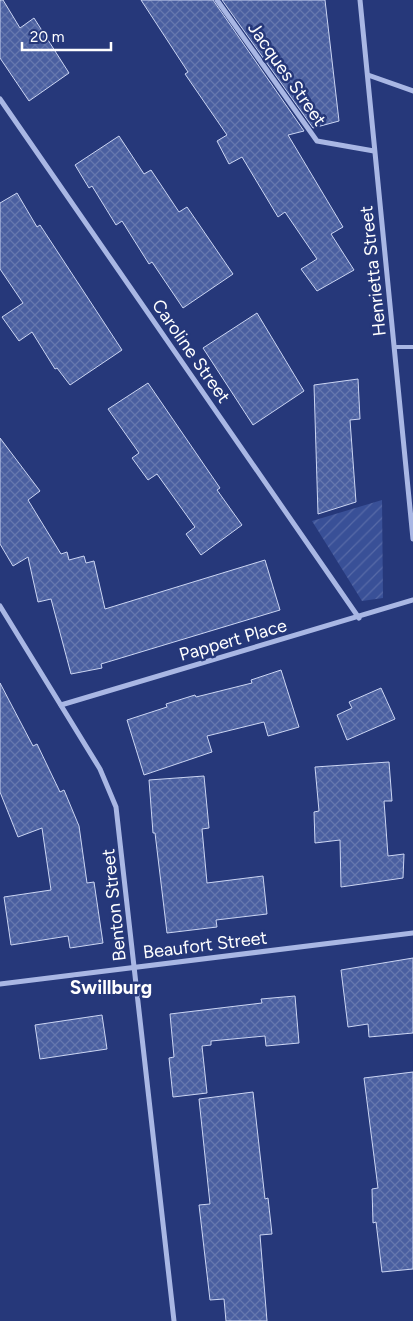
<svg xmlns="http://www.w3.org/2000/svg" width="413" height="1321" font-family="Figtree,sans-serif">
  <defs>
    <pattern id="garden-furrows" width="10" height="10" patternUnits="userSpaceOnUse" patternTransform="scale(1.25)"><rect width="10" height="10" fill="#395097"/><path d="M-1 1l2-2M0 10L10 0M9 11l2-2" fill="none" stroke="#576aa7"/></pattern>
    <pattern id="building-cross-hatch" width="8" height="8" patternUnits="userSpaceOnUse" patternTransform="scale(1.25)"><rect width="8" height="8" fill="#4a5fa0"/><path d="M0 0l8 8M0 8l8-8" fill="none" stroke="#6577ae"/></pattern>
  </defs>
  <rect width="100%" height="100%" fill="#26387a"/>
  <!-- garden -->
  <polygon fill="url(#garden-furrows)" points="382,500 383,598 362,601 312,521"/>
  <!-- building -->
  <g fill="url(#building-cross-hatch)" stroke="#cbd5f3">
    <polygon points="0,0 3,0 20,28 34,18 69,73 29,101 0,58"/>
    <polygon points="141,0 213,0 304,131 288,135 343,227 331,234 354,270 317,291 301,269 317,259 285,212 278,217 242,157 229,164 217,141 227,135 185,74 188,72"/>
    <polygon points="222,0 325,0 339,121 313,128"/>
    <polygon points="119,136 144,174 151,170 179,212 187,207 233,274 183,308 152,262 149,264 122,221 116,225 92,186 89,188 75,165"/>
    <polygon points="17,193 37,227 40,225 122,350 70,385 57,368 55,369 32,332 19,341 2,317 23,303 0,269 0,203"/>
    <polygon points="257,313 304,391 253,425 203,348"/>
    <polygon points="358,379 360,419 350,420 356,502 318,514 314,385"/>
    <polygon points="148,383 220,488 217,490 242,525 201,555 186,534 195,527 157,474 148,480 132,458 139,453 108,409"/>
    <polygon points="0,438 40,491 28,500 61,554 67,552 69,560 84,556 86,563 94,561 105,609 265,560 280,610 101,664 102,668 71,674 51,599 38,602 28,557 13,566 0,544"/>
    <polygon points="281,670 299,727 268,736 264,722 207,736 212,752 144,775 127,720 167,707 166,704 195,695 196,697 252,683 251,680"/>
    <polygon points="0,683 33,746 37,744 60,792 64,790 79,826 87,883 94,882 103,943 70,948 68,936 11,945 4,897 51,890 42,828 18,837 0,792"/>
    <polygon points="381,688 395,719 347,740 337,715 352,708 349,702"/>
    <polygon points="389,762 392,801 384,801 388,856 404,854 403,878 341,887 340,840 315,843 314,812 319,811 315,767"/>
    <polygon points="204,776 209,828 202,829 207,883 263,876 267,914 216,920 217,927 167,933 155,833 153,833 149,780"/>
    <polygon points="413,958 413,1033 369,1037 368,1024 348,1027 341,970"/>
    <polygon points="295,996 299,1043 266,1046 265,1036 211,1041 211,1045 202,1046 207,1093 173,1097 169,1058 174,1057 170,1014 262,1003 261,999"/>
    <polygon points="102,1015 107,1049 40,1059 35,1025"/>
    <polygon points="413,1072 413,1269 382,1272 376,1222 373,1223 372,1189 378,1188 364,1078"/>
    <polygon points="253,1092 265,1199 268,1198 272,1234 260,1235 267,1321 226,1321 224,1299 210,1300 199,1205 210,1204 199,1099"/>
  </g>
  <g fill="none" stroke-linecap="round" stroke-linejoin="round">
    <!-- lane -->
    <polyline stroke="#a9b7e4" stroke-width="4" points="394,347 413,347"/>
    <!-- street -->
    <g stroke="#a9b7e4" stroke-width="5">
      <polyline points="217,0 317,141 374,151"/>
      <polyline points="360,0 413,539"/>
      <polyline points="368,75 413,91"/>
      <polyline points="0,99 359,618"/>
      <polyline points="0,606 100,769 116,807 174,1321"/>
      <polyline points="61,705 413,600"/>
      <polyline points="0,984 413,933"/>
    </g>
  </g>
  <g text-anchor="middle" stroke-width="5" stroke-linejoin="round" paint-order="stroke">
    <!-- street labels -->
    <g font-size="18" fill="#fff" stroke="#26387a">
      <text transform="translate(287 74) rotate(55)" y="6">Jacques Street</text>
      <text transform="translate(373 271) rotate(-96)" y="6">Henrietta Street</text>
      <text transform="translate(191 351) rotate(55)" y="6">Caroline Street</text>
      <text transform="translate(233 640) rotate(-16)" y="6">Pappert Place</text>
      <text transform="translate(114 905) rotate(-96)" y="6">Benton Street</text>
      <text transform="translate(205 945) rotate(-7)" y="6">Beaufort Street</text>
    </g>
    <!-- neighbourhood labels -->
    <g font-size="19" font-weight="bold" fill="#fff" stroke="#26387a">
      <text x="111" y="994">Swillburg</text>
    </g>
  </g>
  <!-- scale -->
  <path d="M22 42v8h89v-8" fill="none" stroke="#ffffff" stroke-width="2.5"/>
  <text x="30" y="42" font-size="15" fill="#ffffff" stroke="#26387a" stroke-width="4" paint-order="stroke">20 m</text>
</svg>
